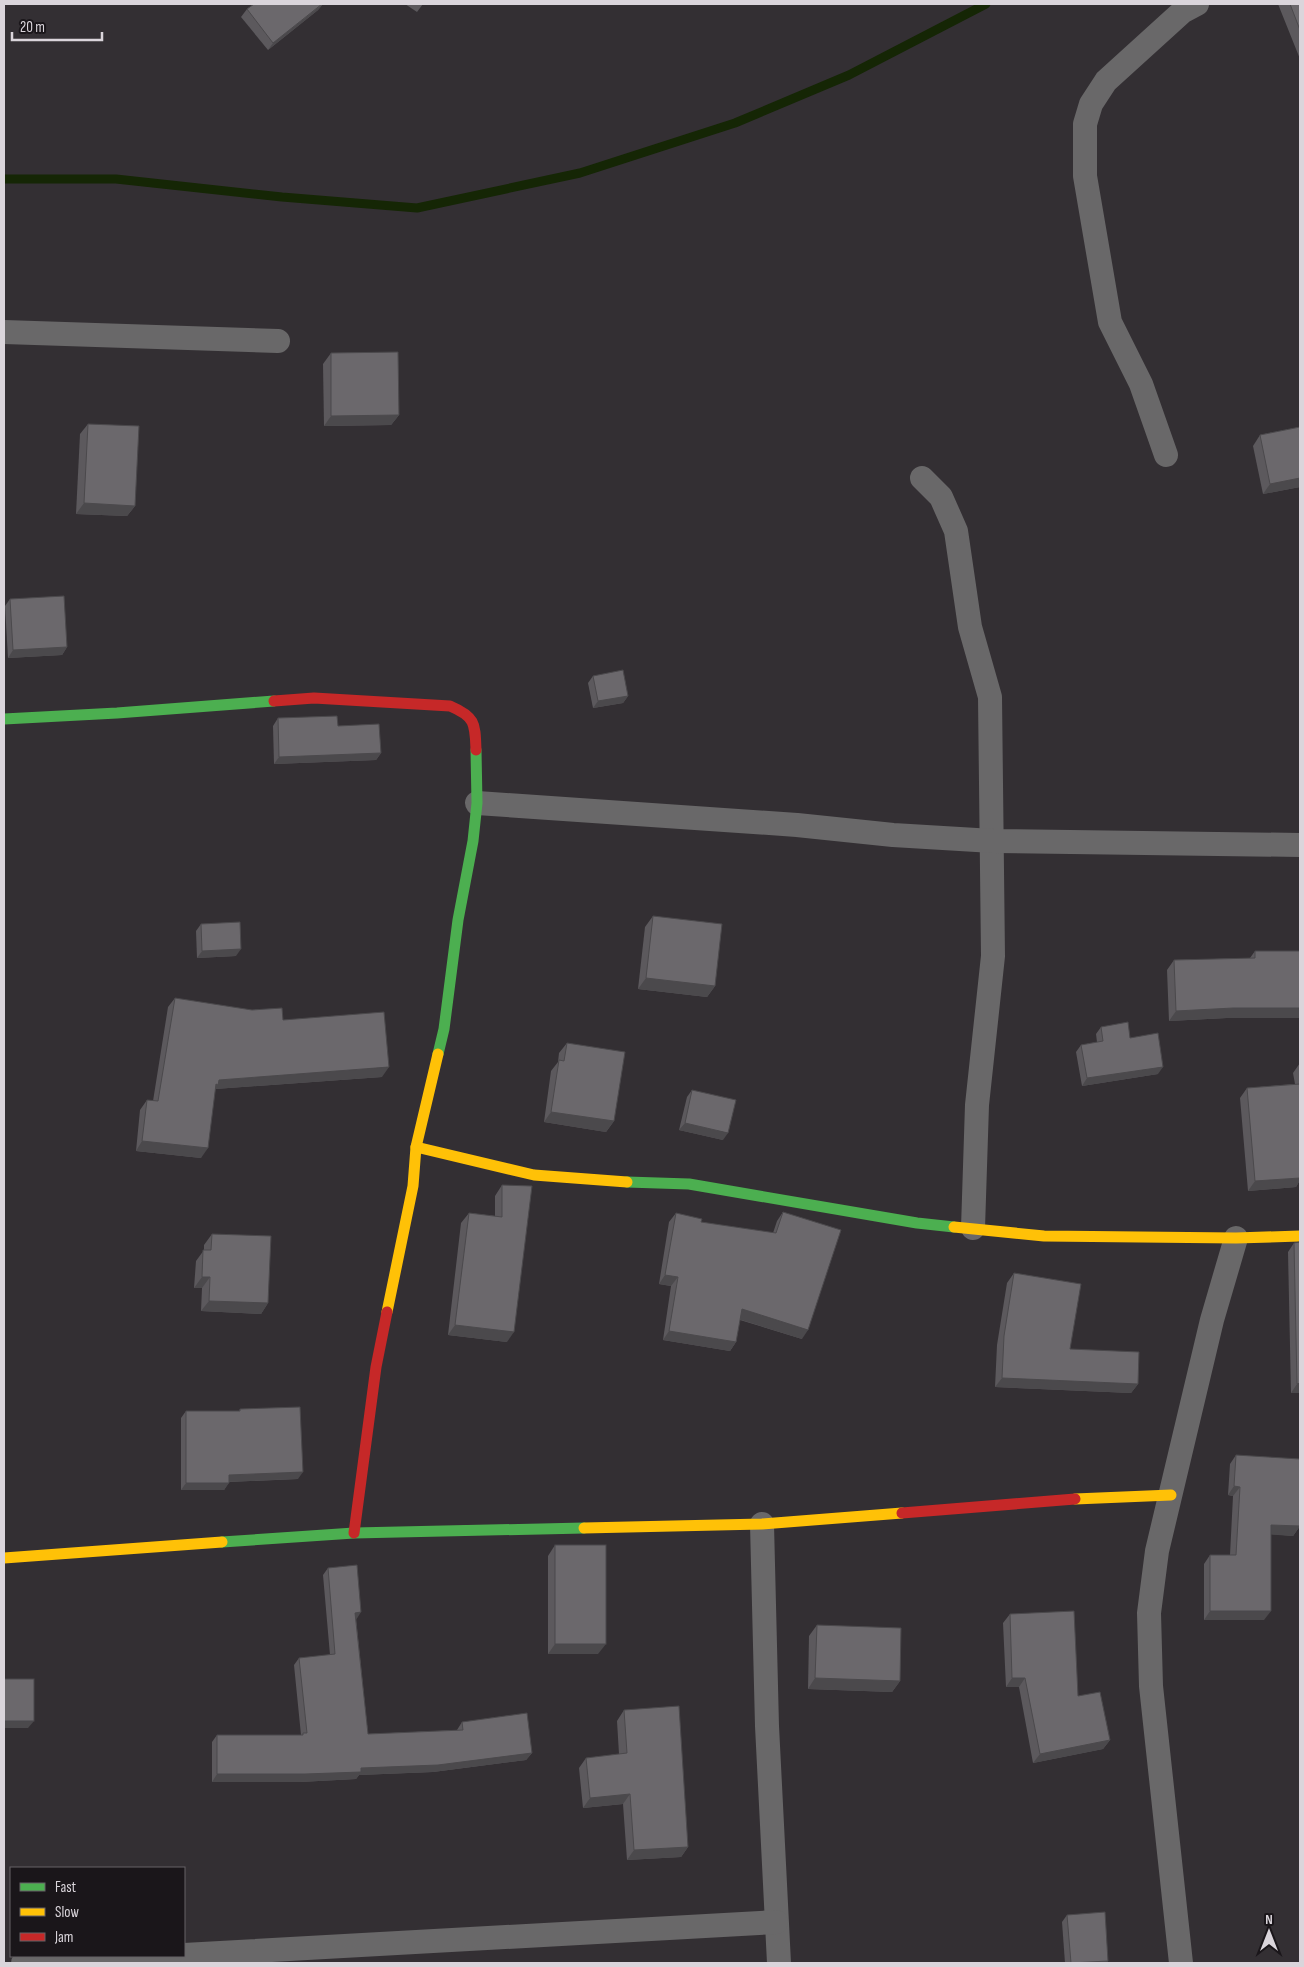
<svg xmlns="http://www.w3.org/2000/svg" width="1304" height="1967" font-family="'Sofia Sans Condensed',sans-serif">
  <rect width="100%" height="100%" fill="#332f33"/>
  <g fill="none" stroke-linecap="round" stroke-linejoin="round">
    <!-- stream -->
    <polyline stroke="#152605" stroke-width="9" points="4,179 116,179 282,197 417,208 580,173 735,123 849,75 986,4"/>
    <!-- street -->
    <g stroke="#696869" stroke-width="24">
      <polyline points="4,332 278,341"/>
      <polyline points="1166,455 1141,384 1110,322 1085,176 1085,124 1091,104 1106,81 1182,12 1197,4"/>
      <polyline points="922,478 941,497 956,531 970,627 990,697 993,956 977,1105 973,1228"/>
      <polyline points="477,803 797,825 893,835 993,841 1300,845"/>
      <polyline points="762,1524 767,1726 779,1963"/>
      <polyline points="184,1955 776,1922"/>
      <polyline points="23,1963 170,1956"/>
      <polyline points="1181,1963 1151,1686 1149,1613 1157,1551 1212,1320 1236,1238"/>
    </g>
    <!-- fast -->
    <g stroke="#4caf50" stroke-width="11">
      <polyline points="4,719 117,713 274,701"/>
      <polyline points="438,1054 444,1029 458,920 473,841 477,803 476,750"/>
      <polyline points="627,1182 689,1184 917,1223 954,1227"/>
      <polyline points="222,1542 354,1533 584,1528"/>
    </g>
    <!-- slow -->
    <g stroke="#ffc107" stroke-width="11">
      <polyline points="416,1147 534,1175 627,1182"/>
      <polyline points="954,1227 1044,1236 1236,1238 1300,1236"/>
      <polyline points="387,1312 413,1186 416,1147 438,1054"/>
      <polyline points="1075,1499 1171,1495"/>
      <polyline points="584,1528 762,1524 902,1513"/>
      <polyline points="4,1558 222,1542"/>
    </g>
    <!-- jam -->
    <g stroke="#c62828" stroke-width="11">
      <path d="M274,701L314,698L450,706C476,717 475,724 476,750"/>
      <polyline points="902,1513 1075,1499"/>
      <polyline points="354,1533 376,1367 387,1312"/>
    </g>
  </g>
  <!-- wall -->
  <g fill="#5c595d">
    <polygon points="323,4 318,10 268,50 241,17 247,9"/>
    <polygon points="405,4 423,4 417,12"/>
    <polygon points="1278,4 1300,4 1300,59"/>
    <polygon points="331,353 399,415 391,425 324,426 323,364"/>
    <polygon points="88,424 135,506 127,516 76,514 80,434"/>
    <polygon points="1300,427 1300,487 1263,494 1253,446 1260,435"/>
    <polygon points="10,599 67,647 62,655 8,658 5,606"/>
    <polygon points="593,676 628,696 623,703 593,708 588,683"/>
    <polygon points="278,718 338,726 381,753 376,760 274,764 273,726"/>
    <polygon points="653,916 715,986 707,997 638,989 645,927"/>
    <polygon points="201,924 236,956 197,958 196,931"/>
    <polygon points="1255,951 1300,1018 1227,1018 1169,1021 1167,970 1174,960 1250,958"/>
    <polygon points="175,998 283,1020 382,1077 215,1089 201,1158 136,1151 140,1110 147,1100 153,1101 168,1007"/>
    <polygon points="1101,1027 1130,1038 1158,1074 1082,1086 1076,1052 1081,1045 1097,1042 1096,1034"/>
    <polygon points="567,1043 614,1121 606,1132 544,1122 551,1071 558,1062 559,1053"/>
    <polygon points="1300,1063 1300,1180 1296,1187 1248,1191 1240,1098 1247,1088 1295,1084 1293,1073"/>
    <polygon points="692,1090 723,1140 679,1130 687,1097"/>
    <polygon points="502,1185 507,1342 448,1335 461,1223 469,1213 495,1216 495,1196"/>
    <polygon points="783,1212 802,1339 740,1320 736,1342 730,1351 663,1340 671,1286 659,1284 669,1222 676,1213 701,1222 773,1233 777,1221"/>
    <polygon points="212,1234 268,1303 261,1314 201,1311 202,1288 194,1288 196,1261 204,1250 204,1245"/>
    <polygon points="1294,1243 1300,1393 1291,1393 1288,1252"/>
    <polygon points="1014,1273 1070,1349 1138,1384 1131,1393 995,1387 997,1345 1007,1283"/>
    <polygon points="240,1409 298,1479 229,1482 224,1490 181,1490 181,1418 186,1411 239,1411"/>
    <polygon points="1236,1455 1300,1526 1293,1536 1271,1534 1264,1620 1204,1620 1204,1564 1210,1555 1230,1555 1233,1496 1228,1495 1230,1464"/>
    <polygon points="555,1545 598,1654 548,1654 548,1556"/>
    <polygon points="328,1568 356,1619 368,1734 457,1730 462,1722 532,1753 526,1760 433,1772 359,1775 356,1779 300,1782 212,1782 212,1742 217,1735 301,1735 294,1665 299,1658 330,1655 323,1575"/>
    <polygon points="1010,1614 1078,1696 1110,1740 1103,1749 1033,1763 1019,1687 1006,1687 1003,1623"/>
    <polygon points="817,1625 900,1681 892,1692 808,1689 809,1636"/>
    <polygon points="624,1710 688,1847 681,1857 627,1860 623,1804 583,1808 579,1768 586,1758 619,1754 617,1721"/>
    <polygon points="1067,1915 1107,1963 1065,1963 1062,1922"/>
  </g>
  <!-- shaded-wall -->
  <g fill="#4b494c">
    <polygon points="323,4 318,10 268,50 273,43"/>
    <polygon points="399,415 391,425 324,426 331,416"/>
    <polygon points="1300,478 1300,487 1263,494 1270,484"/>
    <polygon points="84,503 135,506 127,516 76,514"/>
    <polygon points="67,647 62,655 8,658 13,650"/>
    <polygon points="628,696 623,703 593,708 598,701"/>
    <polygon points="381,753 376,760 274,764 279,757"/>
    <polygon points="241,949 236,956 197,958 202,951"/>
    <polygon points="646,978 715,986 707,997 638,989"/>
    <polygon points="1233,1008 1300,1008 1300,1018 1227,1018 1169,1021 1176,1011"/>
    <polygon points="389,1067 382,1077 215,1089 209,1094 219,1080"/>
    <polygon points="1163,1067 1158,1074 1082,1086 1087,1078"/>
    <polygon points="551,1112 614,1121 606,1132 544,1122"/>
    <polygon points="685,1123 728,1133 723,1140 679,1130"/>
    <polygon points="142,1141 208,1148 201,1158 136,1151"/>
    <polygon points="1300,1178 1300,1180 1296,1187 1248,1191 1255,1181"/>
    <polygon points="665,1275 678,1277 671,1286 659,1284"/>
    <polygon points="202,1277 210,1277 202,1288 194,1288"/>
    <polygon points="209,1301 268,1303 261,1314 201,1311"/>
    <polygon points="742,1309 808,1330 802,1339 735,1318"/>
    <polygon points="455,1325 514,1332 507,1342 448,1335"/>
    <polygon points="669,1331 736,1342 730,1351 663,1340"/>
    <polygon points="1002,1378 1138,1384 1131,1393 995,1387"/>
    <polygon points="1300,1383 1300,1393 1291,1393 1297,1384"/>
    <polygon points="303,1472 298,1479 224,1482 229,1475"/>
    <polygon points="186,1483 229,1483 224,1490 181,1490"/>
    <polygon points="1234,1486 1240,1487 1233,1496 1228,1495"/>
    <polygon points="1271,1525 1300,1526 1293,1536 1264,1534"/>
    <polygon points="1210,1611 1271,1611 1264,1620 1204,1620"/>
    <polygon points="361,1612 356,1620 355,1613"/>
    <polygon points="555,1644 606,1644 598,1654 548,1654"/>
    <polygon points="815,1678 900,1681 892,1692 808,1689"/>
    <polygon points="1012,1678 1025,1678 1019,1687 1006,1687"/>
    <polygon points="4,1721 34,1721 28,1728 4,1728"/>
    <polygon points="1110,1740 1103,1749 1033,1763 1040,1754"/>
    <polygon points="532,1753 526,1760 433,1772 359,1775 356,1779 300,1782 212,1782 217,1774 361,1768"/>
    <polygon points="630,1794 623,1804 583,1808 590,1798"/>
    <polygon points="688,1847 681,1857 627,1860 634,1850"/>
    <polygon points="1108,1961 1107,1963 1080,1963"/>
  </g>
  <!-- building -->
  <g fill="#6b686c" stroke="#4b494c">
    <polygon points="254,4 322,4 273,43 247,9"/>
    <polygon points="1290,4 1300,4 1300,30"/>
    <polygon points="398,352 399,415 331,416 331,353"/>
    <polygon points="88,424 139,426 135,506 84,503"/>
    <polygon points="1300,427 1300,478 1270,484 1260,435"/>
    <polygon points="64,596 67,647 13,650 10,599"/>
    <polygon points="623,670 628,696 598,701 593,676"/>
    <polygon points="337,716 338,726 379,724 381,753 279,757 278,718"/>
    <polygon points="653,916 722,924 715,986 646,978"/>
    <polygon points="240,922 241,949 202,951 201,924"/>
    <polygon points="1255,951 1300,951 1300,1008 1233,1008 1176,1011 1174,960 1255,958"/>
    <polygon points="175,998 252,1010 282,1008 283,1020 384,1012 389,1067 219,1080 218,1085 216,1084 208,1148 142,1141 147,1100 158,1101"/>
    <polygon points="1128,1022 1130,1038 1158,1033 1163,1067 1087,1078 1081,1045 1103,1041 1101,1027"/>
    <polygon points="567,1043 625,1052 614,1121 551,1112 559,1060 564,1061"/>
    <polygon points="1300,1084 1300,1178 1255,1181 1247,1088"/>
    <polygon points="692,1090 736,1100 728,1133 685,1123"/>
    <polygon points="502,1185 532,1186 514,1332 455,1325 469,1213 502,1217"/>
    <polygon points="783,1212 841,1230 808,1330 742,1309 736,1342 669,1331 678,1277 665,1275 676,1213 702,1219 701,1222 776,1233"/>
    <polygon points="212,1234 271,1236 268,1303 209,1301 210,1277 202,1277 203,1250 211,1250"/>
    <polygon points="1300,1242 1300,1383 1297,1384 1294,1243"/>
    <polygon points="1014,1273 1081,1284 1070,1349 1139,1352 1138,1384 1002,1378 1004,1336"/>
    <polygon points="300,1407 303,1472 229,1475 229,1483 186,1483 186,1411 240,1411 240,1409"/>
    <polygon points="1236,1455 1300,1459 1300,1526 1271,1525 1271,1611 1210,1611 1210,1555 1236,1555 1240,1487 1234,1486"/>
    <rect x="555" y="1545" width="51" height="99"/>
    <polygon points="357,1565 361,1612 355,1613 368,1734 463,1730 462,1722 527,1713 532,1753 438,1765 361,1768 361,1772 305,1774 217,1774 217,1735 303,1735 303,1733 307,1733 299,1658 335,1654 328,1568"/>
    <polygon points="1074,1611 1078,1696 1100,1692 1110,1740 1040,1754 1025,1678 1012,1678 1010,1614"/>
    <polygon points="817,1625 901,1628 900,1681 815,1678"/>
    <rect x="4" y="1679" width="30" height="42"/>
    <polygon points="679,1706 688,1847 634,1850 630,1794 590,1798 586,1758 627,1753 624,1710"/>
    <polygon points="1105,1912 1108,1961 1071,1963 1067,1915"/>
  </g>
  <!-- border -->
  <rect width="1304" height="1967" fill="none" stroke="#dad5db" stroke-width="10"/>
  <!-- legend -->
  <rect x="10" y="1867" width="175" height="90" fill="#1a161a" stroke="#676267"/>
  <rect x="20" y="1883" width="25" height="8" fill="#4caf50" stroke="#676267"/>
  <text x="55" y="1892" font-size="15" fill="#dad5db">Fast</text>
  <rect x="20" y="1908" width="25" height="8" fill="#ffc107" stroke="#676267"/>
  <text x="55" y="1917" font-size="15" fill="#dad5db">Slow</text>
  <rect x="20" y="1933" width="25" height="8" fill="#c62828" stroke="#676267"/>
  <text x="55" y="1942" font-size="15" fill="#dad5db">Jam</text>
  <!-- north arrow -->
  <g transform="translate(1269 1932)" stroke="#1a161a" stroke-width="4" paint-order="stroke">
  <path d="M0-4L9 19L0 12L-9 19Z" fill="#dad5db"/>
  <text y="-8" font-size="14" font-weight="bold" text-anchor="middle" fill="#dad5db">N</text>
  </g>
  <!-- scale -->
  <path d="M12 32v8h90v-8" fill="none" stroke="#dad5db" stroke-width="2.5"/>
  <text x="20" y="32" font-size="15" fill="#dad5db" stroke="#1a161a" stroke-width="4" paint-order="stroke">20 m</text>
</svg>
